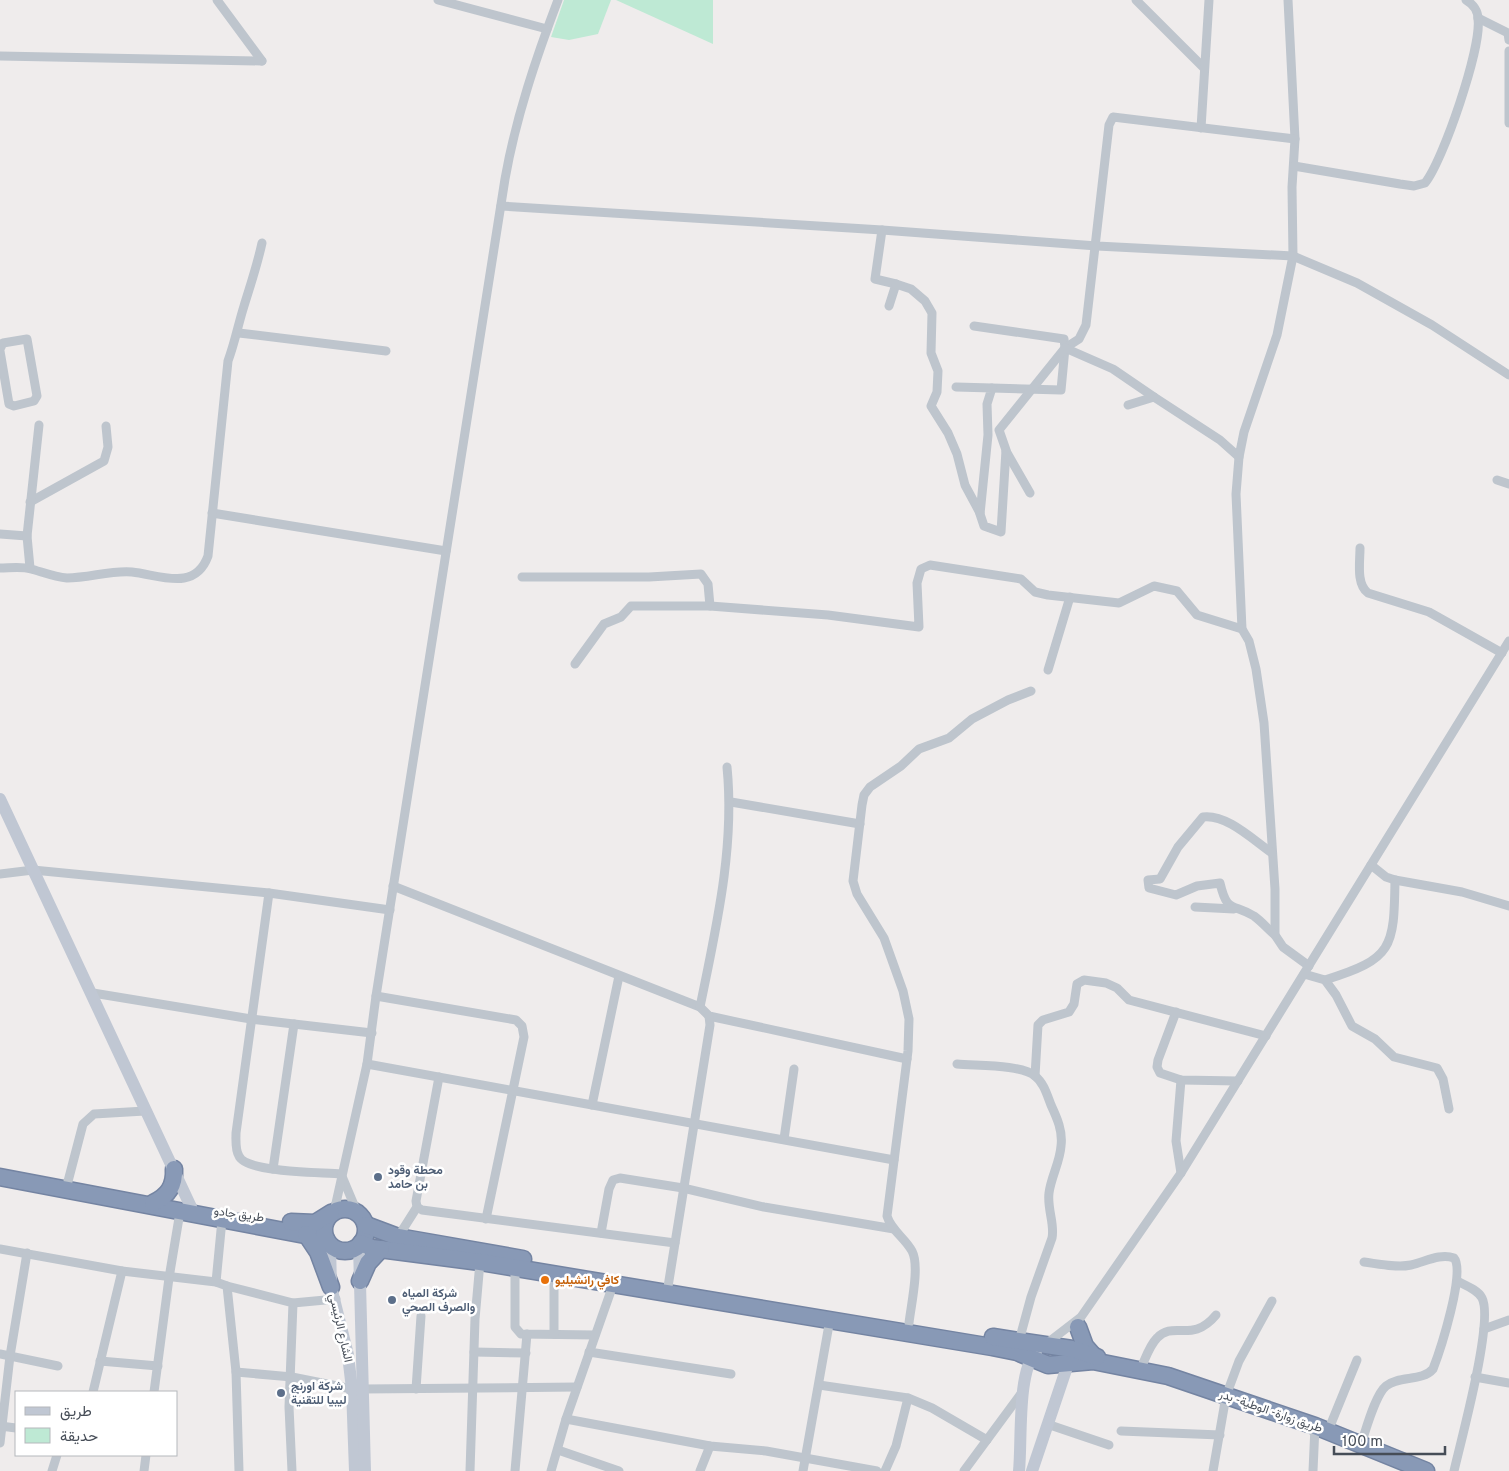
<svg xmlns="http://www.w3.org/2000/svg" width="1509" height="1471" font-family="Overpass,Vazirmatn,sans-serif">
  <rect width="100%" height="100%" fill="#efecec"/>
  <!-- green -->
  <g fill="#bee9d4">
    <polygon points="564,0 611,0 598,34 569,40 551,37"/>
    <polygon points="616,0 713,0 713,44"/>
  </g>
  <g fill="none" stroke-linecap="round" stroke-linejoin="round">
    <!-- highway casing -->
    <g stroke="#7484a2" stroke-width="19">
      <g id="highway">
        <polyline points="0,1177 326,1239"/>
        <path d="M153,1203C168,1196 175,1186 174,1169"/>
        <circle cx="345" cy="1230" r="21"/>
        <polyline points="291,1222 315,1223 331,1213"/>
        <polyline points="366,1225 398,1237 523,1259"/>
        <polyline points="306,1234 318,1252 331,1287"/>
        <polyline points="361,1243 372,1248 480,1262 992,1347 1017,1352 1048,1365 1093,1361 1168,1376 1315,1426 1426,1471"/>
        <polyline points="360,1281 368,1263 381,1249"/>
        <polyline points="1078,1327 1085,1346 1092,1354"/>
        <polyline points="993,1337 1072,1349 1097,1357"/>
      </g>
    </g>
    <!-- street -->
    <g stroke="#bec5cd" stroke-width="9">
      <polyline points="217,0 262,61"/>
      <polyline points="438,0 547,29"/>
      <polyline points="1136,0 1204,68"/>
      <polyline points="1288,0 1295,139 1292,187 1293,256 1277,335 1244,432 1239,457 1236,494 1242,629 1249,641 1256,669 1264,723 1275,889 1275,935 1283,947 1309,966"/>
      <polyline points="1478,18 1508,33 1509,40"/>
      <polyline points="1509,51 1509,123"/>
      <polyline points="0,56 262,61"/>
      <polyline points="1201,128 1209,0"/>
      <path d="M1294,166L1400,184L1414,186L1425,183C1443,161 1482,47 1478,19C1478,11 1473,4 1466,0"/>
      <polyline points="501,206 882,230 1097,246 1293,256 1357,283 1432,325 1509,375"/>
      <polyline points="882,230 875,279 896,284 889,306"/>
      <polyline points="896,284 911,289 925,301 932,313 931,353 938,371 937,392 931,406 948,433 957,454 965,485 980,513"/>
      <polyline points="974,326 1064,339 1065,348 1061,390 992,388"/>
      <polyline points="239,333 386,351"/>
      <polyline points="1065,348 1079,339 1086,325 1109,125 1113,117 1295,139"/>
      <polyline points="0,349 3,343 27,339 37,396 34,401 14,406 9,404 0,351"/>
      <polyline points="956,387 992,388 987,404 988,435 980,514 984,526 1001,532 1006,450 999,430 1065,348 1113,369 1154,397"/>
      <polyline points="1128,405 1154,397 1220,440 1239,457"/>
      <polyline points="1006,451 1030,493"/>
      <polyline points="1497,480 1509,484"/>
      <polyline points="30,502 104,461 108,447 106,426"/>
      <polyline points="212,513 446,551"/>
      <polyline points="0,534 27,536"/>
      <path d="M1360,548C1360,562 1356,584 1368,593L1429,612L1502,653"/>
      <path d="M0,568C9,568 22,566 31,569C42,572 55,577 67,578C89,578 111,570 132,572C160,575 195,592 208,556L228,361C235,342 238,325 244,306C251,283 257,266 262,243"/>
      <polyline points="30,568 27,536 39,425"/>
      <polyline points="522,577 649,577 701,574 708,584 710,606"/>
      <polyline points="575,664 604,624 621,617 631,606 710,606 828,615 919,627 917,583 921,569 930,565 1021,579 1035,592 1048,595 1119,603 1154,586 1177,591 1197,615 1242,629"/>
      <polyline points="1048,670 1070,597"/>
      <polyline points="731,802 860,824"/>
      <path d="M1272,853C1253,840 1227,814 1203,817L1178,847L1160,879L1148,880L1149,888L1176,895L1197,886L1220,883C1227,913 1232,903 1254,916C1261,921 1268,929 1275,935"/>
      <polyline points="1371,865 1386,877 1395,880 1462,892 1509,906"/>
      <polyline points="0,874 33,870 269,893 390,910"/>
      <polyline points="393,886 700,1007 709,1016 907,1059"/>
      <path d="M269,893L236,1133C236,1140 235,1150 239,1156C246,1173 323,1172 341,1174"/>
      <polyline points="1195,907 1234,909"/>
      <polyline points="1304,974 1325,980 1336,995 1352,1026 1375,1039 1394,1057 1437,1068 1443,1079 1449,1109"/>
      <path d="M1325,980C1393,959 1394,948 1395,880"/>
      <polyline points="93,993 251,1019 372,1033"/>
      <polyline points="376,996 516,1020 522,1026 524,1037 486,1219"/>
      <path d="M700,1007C716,928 735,848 727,767"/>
      <polyline points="1176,1012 1158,1060 1157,1067 1160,1073 1181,1080 1238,1081"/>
      <polyline points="367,1064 894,1160"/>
      <path d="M957,1064C975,1066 1021,1064 1035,1076C1044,1083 1047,1095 1051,1105C1057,1118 1063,1131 1061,1146C1060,1162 1051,1177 1049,1193C1047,1209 1055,1224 1052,1238L1031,1297L1019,1341"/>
      <polyline points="1035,1076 1038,1025 1043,1020 1069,1012 1074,1004 1077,984 1084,980 1106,983 1117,988 1129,1000 1266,1036"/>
      <polyline points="1181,1080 1176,1141 1181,1173"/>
      <polyline points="592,1105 619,976"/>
      <polyline points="784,1139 794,1069"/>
      <polyline points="273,1169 294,1024"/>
      <polyline points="341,1174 357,1212"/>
      <polyline points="66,1189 83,1124 94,1114 145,1111"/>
      <polyline points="417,1207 422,1210 675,1243"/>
      <path d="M334,1212L367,1064L376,996L505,179C516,117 536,58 558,0"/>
      <polyline points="601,1233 609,1189 613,1180 620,1178 683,1188 764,1207 894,1229"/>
      <polyline points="398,1237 417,1207 416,1201 439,1077"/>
      <polyline points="0,1249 122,1271 216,1282 227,1286 236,1372 239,1471"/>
      <polyline points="515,1268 515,1327 521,1334 595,1335"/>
      <polyline points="554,1275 554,1334"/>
      <polyline points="216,1282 222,1220"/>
      <polyline points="227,1286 293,1303 289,1407 292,1471"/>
      <polyline points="667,1293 710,1025 709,1016"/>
      <polyline points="293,1303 336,1299"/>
      <path d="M909,1323C911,1305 920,1266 912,1251C905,1238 891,1230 887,1216L908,1051L909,1019L903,991L884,938L857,894L853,881L862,805L864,795L870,787L901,766L919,749L949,738L972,719L1008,700L1031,691"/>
      <polyline points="1484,1329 1509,1320"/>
      <polyline points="1046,1344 1081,1317 1181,1173 1509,641"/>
      <polyline points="474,1352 526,1353"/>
      <polyline points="589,1352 731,1374"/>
      <polyline points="0,1354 58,1366"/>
      <polyline points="100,1361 158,1366"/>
      <path d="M1140,1370C1145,1360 1149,1346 1157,1338C1174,1320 1192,1344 1216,1315"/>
      <polyline points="236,1372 292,1377 352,1389"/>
      <polyline points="1475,1377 1509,1383"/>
      <polyline points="819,1385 908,1398 932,1408 987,1440"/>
      <polyline points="363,1389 577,1387"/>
      <polyline points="416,1389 421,1316"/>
      <polyline points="93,1392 122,1271"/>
      <polyline points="154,1392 169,1278 180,1212"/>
      <polyline points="566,1419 710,1446 766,1451 877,1471"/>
      <polyline points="1047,1424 1109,1445"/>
      <polyline points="0,1426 16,1428"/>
      <polyline points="1121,1431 1220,1435"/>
      <polyline points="1328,1431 1357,1360"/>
      <polyline points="0,1443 10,1356 27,1253"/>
      <path d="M1361,1444C1366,1430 1375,1395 1386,1386C1399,1375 1422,1382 1433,1369C1440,1351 1466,1271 1454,1258C1440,1253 1425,1262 1411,1265C1396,1268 1379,1264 1364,1262"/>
      <polyline points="558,1450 619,1471"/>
      <polyline points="52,1471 57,1455"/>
      <polyline points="144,1471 146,1455"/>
      <polyline points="470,1471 475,1319 480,1262"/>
      <polyline points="515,1471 527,1334"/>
      <polyline points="551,1471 566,1419 613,1285"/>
      <polyline points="700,1471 710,1446"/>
      <polyline points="803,1471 830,1319"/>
      <polyline points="885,1471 896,1446 908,1398"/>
      <polyline points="964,1471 1023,1391"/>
      <polyline points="1213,1471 1226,1396 1239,1361 1272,1301"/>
      <polyline points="1313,1471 1315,1426"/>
      <path d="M1454,1471C1461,1440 1494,1321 1482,1298C1478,1290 1465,1285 1457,1281"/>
    </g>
    <!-- secondary -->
    <g stroke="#c0c7d3" stroke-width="12">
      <path d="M0,799C65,935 128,1071 191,1207L193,1215"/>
      <polyline points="330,1245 331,1287 348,1355 352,1389 355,1471"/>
      <polyline points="359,1246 365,1471"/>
      <path d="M1019,1471C1022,1442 1017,1371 1036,1352"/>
      <polyline points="1032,1471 1071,1355"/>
    </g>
    <!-- highway -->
    <use href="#highway" stroke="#8899b6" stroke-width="16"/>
  </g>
  <!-- markers -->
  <g fill="#5c6f8a" stroke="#fff" stroke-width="2">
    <circle cx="378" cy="1177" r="5"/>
    <circle cx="392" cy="1300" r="5"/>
    <circle cx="281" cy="1393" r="5"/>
  </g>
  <circle fill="#e8710a" stroke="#fff" stroke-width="2" cx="545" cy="1280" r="5"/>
  <g text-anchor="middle" stroke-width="5" stroke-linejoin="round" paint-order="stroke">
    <!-- service labels -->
    <g font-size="12" font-weight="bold" fill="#4e5e75" stroke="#fff" text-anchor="start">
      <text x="388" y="1174">محطة وقود<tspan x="388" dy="14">بن حامد</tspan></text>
      <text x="402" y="1297">شركة المياه<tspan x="402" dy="14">والصرف الصحي</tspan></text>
      <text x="291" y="1390">شركة اورنج<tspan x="291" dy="14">ليبيا للتقنية</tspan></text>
    </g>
    <!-- street labels -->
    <g font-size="12" fill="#464d57" stroke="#fff">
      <text transform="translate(239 1214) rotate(8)" y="4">طريق جادو</text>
      <text transform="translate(341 1328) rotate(77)" y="4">الشارع الرئيسي</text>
      <text transform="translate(1271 1411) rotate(19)" y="4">طريق زوارة- الوطية- بدر</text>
    </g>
    <!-- food labels -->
    <g font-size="12" font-weight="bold" fill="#c56008" stroke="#fff" text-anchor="start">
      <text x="555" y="1284">كافي رانشيليو</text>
    </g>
  </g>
  <!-- legend -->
  <rect x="15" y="1391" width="162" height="65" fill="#ffffff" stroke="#b5b8bc"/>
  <rect x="25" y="1407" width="25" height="8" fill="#c0c7d3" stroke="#b5b8bc"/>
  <text x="60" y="1416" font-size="15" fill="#464d57">طريق</text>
  <rect x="25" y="1428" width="25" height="15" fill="#bee9d4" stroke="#b5b8bc"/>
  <text x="60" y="1441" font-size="15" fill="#464d57">حديقة</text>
  <!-- scale -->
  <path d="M1334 1446v8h111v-8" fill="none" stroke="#464d57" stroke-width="2.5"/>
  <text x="1342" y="1446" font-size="15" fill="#464d57" stroke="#ffffff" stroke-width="4" paint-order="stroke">100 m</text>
</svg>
